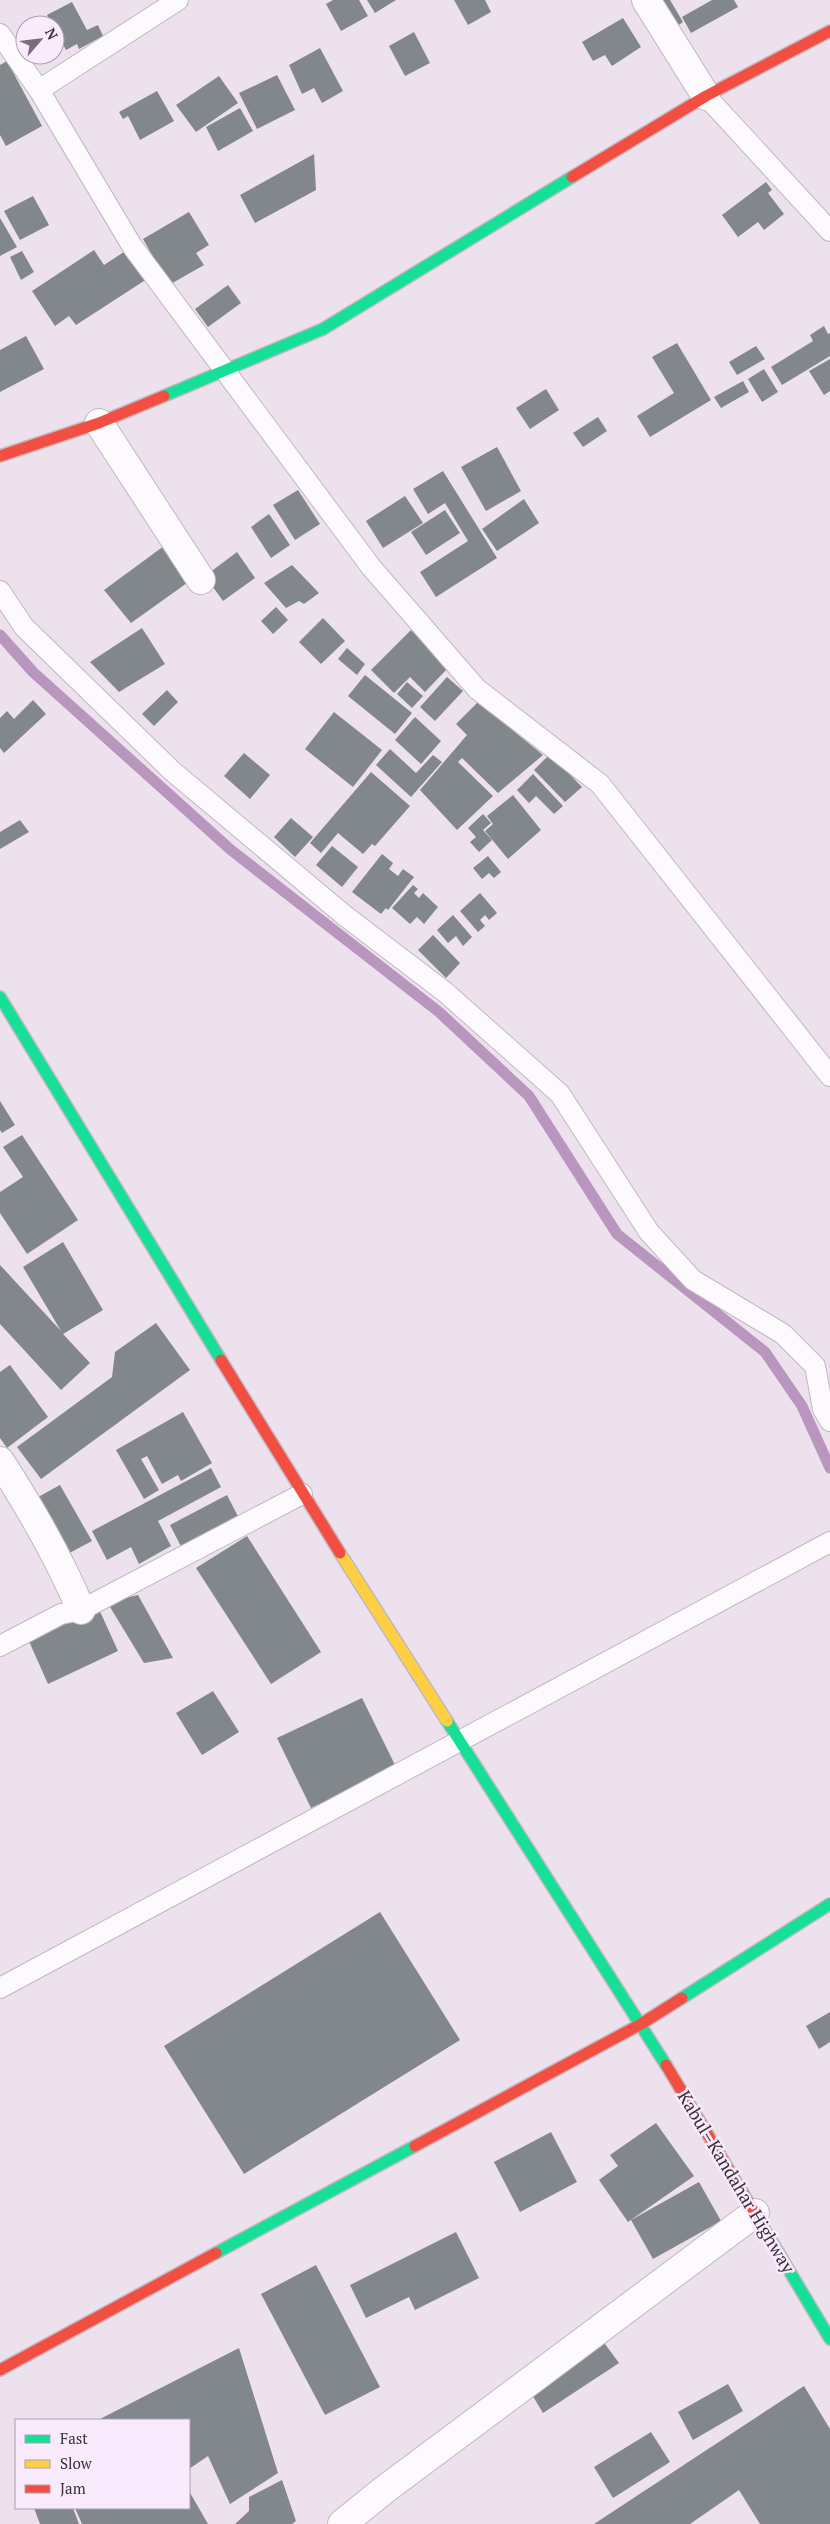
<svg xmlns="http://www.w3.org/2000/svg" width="830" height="2524" font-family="'PT Serif',serif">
  <rect width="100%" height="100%" fill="#ece1ed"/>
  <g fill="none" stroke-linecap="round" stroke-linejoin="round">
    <!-- stream -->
    <polyline stroke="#b896be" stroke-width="11" points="0,635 33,672 231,850 439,1012 529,1096 617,1234 765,1352 802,1406 830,1468"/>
  </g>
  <!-- building -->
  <g fill="#82878c">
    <polygon points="333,0 359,0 368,16 341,31 326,4"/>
    <polygon points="367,0 396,0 375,13"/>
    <polygon points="454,0 485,0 491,12 468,25"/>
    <polygon points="652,0 670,0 683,22 669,32"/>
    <polygon points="712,0 734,0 738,7 691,33 682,17"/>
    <polygon points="72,2 87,30 98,25 103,36 79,49 77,44 66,50 55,30 55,25 52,25 47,15"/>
    <polygon points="623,18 641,47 612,66 605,55 593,61 582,42"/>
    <polygon points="414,32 430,63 405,76 389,46"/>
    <polygon points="320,48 343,91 322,103 314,88 302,94 289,65"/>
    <polygon points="7,61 42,126 6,146 0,135 0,65"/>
    <polygon points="277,75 295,110 257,129 239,93"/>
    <polygon points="219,76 238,103 196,132 176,105"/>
    <polygon points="157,91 174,121 140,140 128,116 123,119 119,112"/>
    <polygon points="240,108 253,131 218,151 206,127"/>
    <polygon points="314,154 316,190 255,223 240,195"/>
    <polygon points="766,182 772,190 768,193 784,214 764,230 758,222 738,237 722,215"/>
    <polygon points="33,196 49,225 20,240 4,211"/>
    <polygon points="189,212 209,245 196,253 204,265 169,285 143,239"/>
    <polygon points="0,218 17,247 0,256"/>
    <polygon points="94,250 104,265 127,250 147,279 76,325 69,316 55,326 32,291"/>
    <polygon points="22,251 34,272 21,280 10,257"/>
    <polygon points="228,285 241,303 208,327 195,309"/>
    <polygon points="824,326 828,334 830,333 830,356 782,385 771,367 813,341 810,335"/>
    <polygon points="26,336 44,369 0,392 0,350"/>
    <polygon points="677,343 711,400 650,437 637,416 674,393 652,357"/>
    <polygon points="756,346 765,359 737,375 729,362"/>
    <polygon points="830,359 830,391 824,395 809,371"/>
    <polygon points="764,369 778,392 762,402 748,379"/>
    <polygon points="743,381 749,392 721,408 714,397"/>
    <polygon points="546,389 559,410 530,429 516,408"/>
    <polygon points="598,417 607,431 583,447 573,433"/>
    <polygon points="497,447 521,491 486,511 461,467"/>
    <polygon points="443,471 497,558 436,597 420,572 468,541 445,503 428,514 413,489"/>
    <polygon points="298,490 320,524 295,540 273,505"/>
    <polygon points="405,496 423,523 383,548 366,521"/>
    <polygon points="524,499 539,523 497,551 482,529"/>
    <polygon points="445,510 460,533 426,555 411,532"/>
    <polygon points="269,514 290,545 271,558 251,527"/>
    <polygon points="164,546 187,583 131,623 104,590"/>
    <polygon points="237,552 255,578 223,601 205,576"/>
    <polygon points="292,565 319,593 304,604 299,601 286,608 264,583"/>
    <polygon points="276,607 288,620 273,634 261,621"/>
    <polygon points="323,618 345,641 321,664 299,642"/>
    <polygon points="142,628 165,664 119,692 90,662"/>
    <polygon points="411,630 448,668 425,692 410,677 394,693 371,670"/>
    <polygon points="347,648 365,664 357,675 338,659"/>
    <polygon points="365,675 412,713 395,734 348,696"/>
    <polygon points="447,677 463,691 435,721 420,707"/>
    <polygon points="407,682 423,696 412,708 397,694"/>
    <polygon points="167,690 178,702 154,726 142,714"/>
    <polygon points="33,700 46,714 4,753 0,748 0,718 7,711 14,719"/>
    <polygon points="478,702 543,755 498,793 462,758 458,762 493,796 457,830 420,790 467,735 456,724"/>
    <polygon points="334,712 382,750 353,787 305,749"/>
    <polygon points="415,717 441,741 421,764 395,740"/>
    <polygon points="390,749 416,773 433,755 442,762 411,797 376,765"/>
    <polygon points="244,753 270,775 250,799 224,776"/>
    <polygon points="550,754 582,787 565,802 534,770"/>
    <polygon points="371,772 410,806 375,846 372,844 363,854 338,833 321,853 310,843"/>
    <polygon points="533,774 563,806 554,814 536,796 529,803 517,790"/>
    <polygon points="513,795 541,830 508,859 485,831 493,824 487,816"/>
    <polygon points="483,814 491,823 483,830 492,840 479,852 470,842 476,837 468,828"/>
    <polygon points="291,818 313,837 295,857 274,837"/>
    <polygon points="20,820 29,832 0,849 0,832"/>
    <polygon points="332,846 358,867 342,887 316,865"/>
    <polygon points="382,854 393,863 389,869 398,876 403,869 414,877 388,910 386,908 381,914 352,892"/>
    <polygon points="488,856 501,872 494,878 489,873 482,879 473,868"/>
    <polygon points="413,885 418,889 414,893 419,898 423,893 438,907 424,924 417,917 410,924 392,908"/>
    <polygon points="480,893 497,913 489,920 485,915 480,920 485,926 478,932 460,911"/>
    <polygon points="453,915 472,937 463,946 456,936 448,943 437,930"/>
    <polygon points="433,935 460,963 446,978 418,950"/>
    <polygon points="0,1101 15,1125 2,1133 0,1130"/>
    <polygon points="22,1135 78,1220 27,1254 0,1213 0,1192 23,1177 3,1147"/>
    <polygon points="63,1242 103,1310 63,1334 90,1363 61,1390 0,1324 0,1265 61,1331 23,1267"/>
    <polygon points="156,1323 190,1370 41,1479 17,1447 112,1377 115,1352"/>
    <polygon points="10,1365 48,1417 7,1448 0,1438 0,1372"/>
    <polygon points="183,1412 212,1463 181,1481 178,1475 162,1484 147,1456 141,1459 159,1490 144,1499 116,1450"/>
    <polygon points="211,1468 221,1487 158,1521 171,1546 139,1564 131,1547 107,1560 92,1531"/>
    <polygon points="60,1485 92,1541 60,1558 29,1502"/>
    <polygon points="227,1495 244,1528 187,1558 170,1525"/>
    <polygon points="247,1536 321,1652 271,1684 196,1568"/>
    <polygon points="138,1595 173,1658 144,1663 107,1602"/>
    <polygon points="98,1607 118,1651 48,1684 28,1639"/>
    <polygon points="213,1691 239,1732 202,1755 176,1713"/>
    <polygon points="362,1698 396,1767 311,1808 277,1738"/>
    <polygon points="380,1912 460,2040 244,2174 164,2046"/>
    <polygon points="830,2012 830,2042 819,2049 806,2026"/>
    <polygon points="656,2123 694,2176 628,2222 599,2180 618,2166 610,2155"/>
    <polygon points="551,2132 577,2182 520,2212 494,2162"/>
    <polygon points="699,2182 721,2221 653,2259 631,2220"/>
    <polygon points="456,2232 479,2278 415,2310 409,2297 366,2318 350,2285"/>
    <polygon points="316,2265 380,2387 325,2415 261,2294"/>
    <polygon points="602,2340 619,2363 543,2413 528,2388"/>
    <polygon points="239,2348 278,2473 230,2504 208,2456 189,2469 189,2420 98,2420"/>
    <polygon points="728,2384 743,2411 693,2440 678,2412"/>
    <polygon points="804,2386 830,2429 830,2524 760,2524 739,2490 690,2524 594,2524"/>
    <polygon points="651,2432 670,2462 613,2498 594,2467"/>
    <polygon points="282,2480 296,2521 292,2524 235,2524 249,2511 249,2497"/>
    <polygon points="189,2491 208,2524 82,2524 75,2508 189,2508"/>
    <polygon points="34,2508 73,2508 79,2524 40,2524"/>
  </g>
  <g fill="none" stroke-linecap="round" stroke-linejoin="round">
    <!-- lane casing -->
    <g stroke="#c0b8c1" stroke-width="22">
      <g id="lane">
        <polyline points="0,34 39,90 132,246 371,567 477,689 600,784 830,1076"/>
        <polyline points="39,90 178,0"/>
        <polyline points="706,96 830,231"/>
        <polyline points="0,591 24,627 171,770 344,915 445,992 560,1094 649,1232 693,1280 783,1334 815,1366 823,1409 830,1421"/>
        <polyline points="0,1646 61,1614 81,1610 302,1494"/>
        <polyline points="0,1988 830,1542"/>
      </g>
    </g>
    <!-- street casing -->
    <g stroke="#c0b8c1" stroke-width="30">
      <g id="street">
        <polyline points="646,0 706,96"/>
        <polyline points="99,423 201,580"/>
        <path d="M0,1461C31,1509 59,1557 81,1610"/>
        <polyline points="342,2524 384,2490 755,2213"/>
      </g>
    </g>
    <!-- fast casing -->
    <g stroke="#c0b8c1" stroke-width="14">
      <g id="fast">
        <polyline points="164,396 323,329 572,177"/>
        <polyline points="0,997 221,1360"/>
        <polyline points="447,1721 666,2065"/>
        <polyline points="682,1998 830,1904"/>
        <polyline points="756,2215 830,2339"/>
        <polyline points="216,2253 415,2146"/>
      </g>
    </g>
    <!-- slow casing -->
    <g stroke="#c0b8c1" stroke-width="14">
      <polyline id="slow" points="340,1553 447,1721"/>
    </g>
    <!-- jam casing -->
    <g stroke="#c0b8c1" stroke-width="14">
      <g id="jam">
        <polyline points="572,177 706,96 830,31"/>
        <polyline points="0,456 99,423 164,396"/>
        <polyline points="221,1360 340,1553"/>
        <polyline points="666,2065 756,2215"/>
        <polyline points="415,2146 641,2024 682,1998"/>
        <polyline points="0,2370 216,2253"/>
      </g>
    </g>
    <!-- lane -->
    <use href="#lane" stroke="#fcfafc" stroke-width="20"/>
    <!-- street -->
    <use href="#street" stroke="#fcfafc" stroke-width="28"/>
    <!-- fast -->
    <use href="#fast" stroke="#16e098" stroke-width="11"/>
    <!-- slow -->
    <use href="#slow" stroke="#ffcf43" stroke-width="11"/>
    <!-- jam -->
    <use href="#jam" stroke="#f24e42" stroke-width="11"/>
  </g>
  <g text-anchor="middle" stroke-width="5" stroke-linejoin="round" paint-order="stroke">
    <!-- street labels -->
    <g font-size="18" fill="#383139" stroke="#faeafd">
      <text transform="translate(736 2182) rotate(59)" y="6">Kabul–Kandahar Highway</text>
    </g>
  </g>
  <!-- legend -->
  <rect x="15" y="2419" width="175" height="90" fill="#faeafd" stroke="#aca0af"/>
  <rect x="25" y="2435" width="25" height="8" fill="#16e098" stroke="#aca0af"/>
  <text x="60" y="2444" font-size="15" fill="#383139">Fast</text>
  <rect x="25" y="2460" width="25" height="8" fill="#ffcf43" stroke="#aca0af"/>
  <text x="60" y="2469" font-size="15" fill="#383139">Slow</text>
  <rect x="25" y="2485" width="25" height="8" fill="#f24e42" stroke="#aca0af"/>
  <text x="60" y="2494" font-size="15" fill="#383139">Jam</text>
  <!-- north arrow -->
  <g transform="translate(40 40) rotate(62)"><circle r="24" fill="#faeafd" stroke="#aca0af"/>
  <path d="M0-4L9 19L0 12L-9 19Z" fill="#776f78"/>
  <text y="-8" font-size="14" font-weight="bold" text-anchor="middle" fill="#383139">N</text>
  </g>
</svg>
